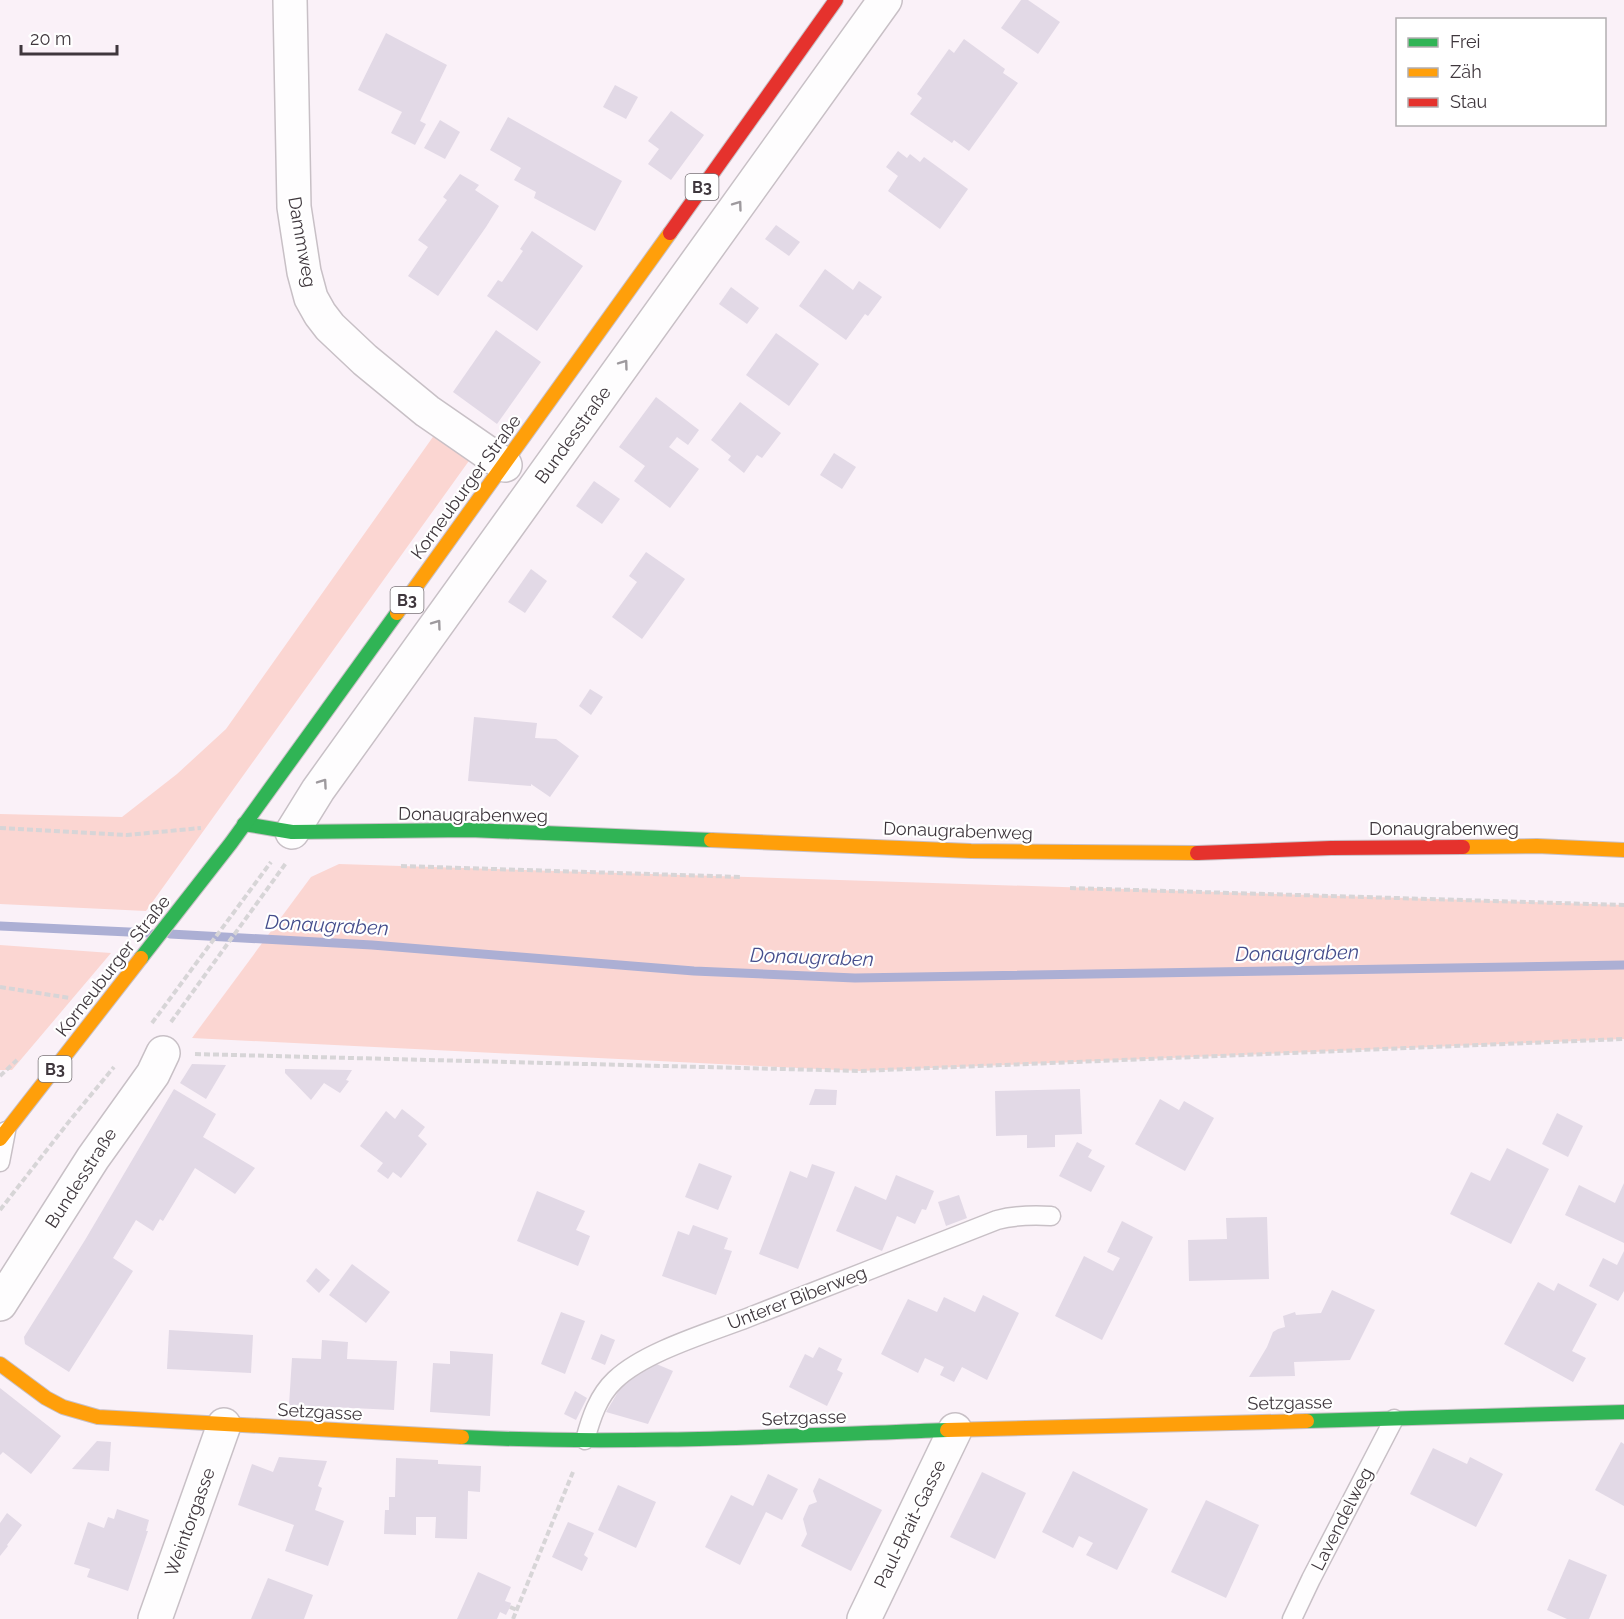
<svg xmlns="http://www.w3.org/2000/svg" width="1624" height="1619" font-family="Raleway,sans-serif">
  <rect width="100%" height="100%" fill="#faf1f8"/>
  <!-- green -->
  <g fill="#fbd6d2">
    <polygon points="435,434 471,458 146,911 0,904 0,814 122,817 177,774 226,729"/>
    <polygon points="339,864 1624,905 1624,1039 860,1071 192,1038 311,877"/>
    <polygon points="0,945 111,953 12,1070 0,1070"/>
  </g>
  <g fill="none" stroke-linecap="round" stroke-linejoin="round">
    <!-- stream -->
    <g stroke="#acafd4" stroke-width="9">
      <polyline points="0,926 150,933"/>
      <polyline points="170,934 372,945 694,971 855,978 1624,965"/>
    </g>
  </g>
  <!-- building -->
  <g fill="#e2d9e6">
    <polygon points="1021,0 1028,0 1060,22 1038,54 1001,28"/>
    <polygon points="386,33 447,65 420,121 426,124 415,145 391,133 402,112 358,90"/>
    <polygon points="964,39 1005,69 1003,73 1018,83 969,151 954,140 952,143 910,114 922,98 917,94 949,49 954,53"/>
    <polygon points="615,85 638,97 626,119 603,107"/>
    <polygon points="671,111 704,135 671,180 648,164 659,149 648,141"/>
    <polygon points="508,117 622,181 595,231 534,198 536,192 514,180 521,168 490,150"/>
    <polygon points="440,120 460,132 445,159 424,148"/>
    <polygon points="898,151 907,158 910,154 920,162 924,157 968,189 940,229 888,191 898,176 886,167"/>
    <polygon points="460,174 479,185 475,190 499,206 486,227 438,296 408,276 428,247 418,240 447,200 443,197"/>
    <polygon points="776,225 800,242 789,256 765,239"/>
    <polygon points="532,231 583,266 537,331 487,296 498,280 502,282 523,251 520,249"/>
    <polygon points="825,269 853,290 859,281 882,297 868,316 865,314 846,340 799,306"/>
    <polygon points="731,287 759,308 747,324 719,304"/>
    <polygon points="496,330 541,362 497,424 453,392"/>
    <polygon points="776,333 819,364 789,406 746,375"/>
    <polygon points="656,397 699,430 688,445 677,437 669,447 699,469 670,508 634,481 645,466 619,447"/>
    <polygon points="740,402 781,433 762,458 757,455 744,473 728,460 731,456 711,440"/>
    <polygon points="834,453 856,467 842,489 820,475"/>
    <polygon points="594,481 620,499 602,524 576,506"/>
    <polygon points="646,552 685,579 642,639 612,617 637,582 629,576"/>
    <polygon points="531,569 547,581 525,613 508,602"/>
    <polygon points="590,689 603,697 591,715 579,706"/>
    <polygon points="474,717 537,723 535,738 556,739 579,756 550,797 531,784 531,786 468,781"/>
    <polygon points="192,1064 226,1065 206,1099 180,1083"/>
    <polygon points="285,1069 352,1070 346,1080 349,1081 340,1093 324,1083 311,1100 285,1073"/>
    <polygon points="174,1089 216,1114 203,1137 255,1168 235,1194 195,1168 163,1221 160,1219 153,1231 136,1220 113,1258 133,1271 69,1372 25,1344 24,1337 85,1240"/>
    <polygon points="815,1089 837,1090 836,1105 809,1105"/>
    <polygon points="1080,1089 1082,1134 1055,1135 1055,1147 1027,1148 1027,1135 996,1136 995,1091"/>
    <polygon points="1160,1099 1179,1110 1184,1101 1214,1118 1185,1171 1135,1144"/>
    <polygon points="402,1109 425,1127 418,1136 427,1144 401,1178 393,1172 388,1179 377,1171 383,1163 360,1146 386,1111 395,1119"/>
    <polygon points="1557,1113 1583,1126 1568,1157 1542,1144"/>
    <polygon points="1077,1142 1092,1150 1088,1157 1105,1166 1091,1192 1059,1176"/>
    <polygon points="1507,1148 1549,1169 1511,1244 1450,1214 1471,1172 1490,1181"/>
    <polygon points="699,1163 732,1176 718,1210 685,1197"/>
    <polygon points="812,1164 835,1172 798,1269 759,1254 790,1171 807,1178"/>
    <polygon points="896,1175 934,1191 926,1210 922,1209 915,1224 897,1216 882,1251 836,1231 855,1186 886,1200"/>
    <polygon points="1624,1183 1624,1243 1565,1215 1579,1185 1615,1203"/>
    <polygon points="537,1191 585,1211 576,1230 590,1236 578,1266 517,1241"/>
    <polygon points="959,1195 967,1218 946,1226 938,1202"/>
    <polygon points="1267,1217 1269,1279 1189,1281 1188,1240 1227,1239 1226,1218"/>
    <polygon points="1122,1221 1153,1237 1102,1340 1055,1316 1084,1256 1113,1271 1120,1258 1107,1252"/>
    <polygon points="693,1225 728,1238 724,1249 732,1251 716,1295 662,1276 678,1231 689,1235"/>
    <polygon points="1624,1251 1624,1291 1618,1301 1589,1286 1603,1258 1617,1265"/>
    <polygon points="352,1264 390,1292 366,1323 329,1295"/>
    <polygon points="316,1268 330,1280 319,1293 306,1281"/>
    <polygon points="1538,1282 1554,1291 1558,1283 1597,1304 1572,1351 1586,1358 1573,1382 1504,1344"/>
    <polygon points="1332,1290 1375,1310 1350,1360 1294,1362 1295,1376 1249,1377 1267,1347 1273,1332 1278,1329 1285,1327 1283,1316 1295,1312 1296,1315 1321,1313"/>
    <polygon points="983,1295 1019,1313 987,1380 962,1367 954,1382 940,1375 944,1367 925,1358 918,1373 881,1354 908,1299 937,1312 944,1297 975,1312"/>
    <polygon points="561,1312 585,1321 565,1374 541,1364"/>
    <polygon points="169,1330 253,1335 251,1373 167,1369"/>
    <polygon points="601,1334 615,1340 605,1365 591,1359"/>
    <polygon points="322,1340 348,1342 347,1359 397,1361 394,1410 289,1405 292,1358 321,1359"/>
    <polygon points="819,1347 842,1359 837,1370 843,1373 827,1406 789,1387 805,1354 813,1358"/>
    <polygon points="450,1351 493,1354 490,1416 430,1412 433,1363 450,1364"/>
    <polygon points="654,1363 673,1371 648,1424 606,1412 618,1392 625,1384 638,1373"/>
    <polygon points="0,1388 61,1436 31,1474 3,1452 0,1455"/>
    <polygon points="575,1391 587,1398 576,1420 564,1414"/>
    <polygon points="97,1441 111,1442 109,1471 72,1469"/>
    <polygon points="1621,1442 1624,1444 1624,1506 1595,1490"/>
    <polygon points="1433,1448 1467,1464 1470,1457 1503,1474 1476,1527 1410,1494"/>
    <polygon points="279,1457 327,1461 318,1486 322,1488 315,1510 344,1521 328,1566 285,1551 294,1525 238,1505 252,1464 273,1472"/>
    <polygon points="396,1458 438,1460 438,1464 481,1466 480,1492 468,1491 467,1539 435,1538 436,1517 416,1517 416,1535 384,1534 385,1510 389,1510 389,1497 395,1497"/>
    <polygon points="1073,1471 1148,1509 1117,1570 1086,1555 1093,1543 1079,1536 1073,1548 1042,1532"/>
    <polygon points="982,1472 1026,1493 995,1559 950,1537"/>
    <polygon points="768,1474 798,1489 782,1520 766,1512 740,1565 705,1547 731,1495 753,1506"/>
    <polygon points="819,1478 882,1510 851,1571 801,1546 807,1534 803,1519 809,1505 817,1502 813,1491"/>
    <polygon points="618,1485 656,1502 636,1548 598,1530"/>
    <polygon points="1206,1500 1259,1525 1226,1598 1171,1572"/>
    <polygon points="117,1509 149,1520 146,1531 148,1531 128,1591 87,1577 90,1569 74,1564 88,1522 104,1528 108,1517 114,1519"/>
    <polygon points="7,1513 22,1525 7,1545 8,1546 0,1556 0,1523"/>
    <polygon points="568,1522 594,1533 584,1555 588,1558 582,1571 552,1557"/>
    <polygon points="1569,1559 1607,1575 1589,1619 1567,1619 1547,1610"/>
    <polygon points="478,1572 511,1587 505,1601 511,1603 510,1607 506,1615 500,1612 497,1619 457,1619"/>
    <polygon points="268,1578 313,1595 304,1619 251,1619"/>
  </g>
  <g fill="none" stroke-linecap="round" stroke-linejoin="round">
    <!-- lane casing -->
    <g stroke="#c8c0c6" stroke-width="21">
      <g id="lane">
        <polyline points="0,1162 6,1131"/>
        <path d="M585,1440C591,1418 598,1396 615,1380C644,1352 708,1333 747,1318C830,1285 914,1253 997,1220C1015,1215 1032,1215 1051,1216"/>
        <polyline points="1292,1619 1311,1579 1394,1419"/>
      </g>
    </g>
    <!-- street casing -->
    <g stroke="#c8c0c6" stroke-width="36">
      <g id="street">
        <polyline points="290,0 294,207 304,272 311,298 320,314 330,327 365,360 427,411 505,465"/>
        <polyline points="292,832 318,790 885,0"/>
        <polyline points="0,1304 93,1158 153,1074 163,1053"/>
        <polyline points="155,1619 224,1425"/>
        <polyline points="864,1619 955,1430"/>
      </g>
    </g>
    <!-- fast casing -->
    <g stroke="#c8c0c6" stroke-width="16">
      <g id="fast">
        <polyline points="244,824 292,832 470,830 711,840"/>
        <polyline points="141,958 231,843 397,613"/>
        <polyline points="1307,1421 1624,1412"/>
        <path d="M462,1437C624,1445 785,1436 947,1430"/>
      </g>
    </g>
    <!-- slow casing -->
    <g stroke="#c8c0c6" stroke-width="16">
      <g id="slow">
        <polyline points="397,613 670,233"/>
        <polyline points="711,840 971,851 1197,853"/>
        <polyline points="1463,847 1537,846 1624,850"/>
        <polyline points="0,1139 141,958"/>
        <polyline points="0,1364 46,1398 63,1407 98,1417 462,1437"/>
        <polyline points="947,1430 1307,1421"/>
      </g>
    </g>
    <!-- jam casing -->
    <g stroke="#c8c0c6" stroke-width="16">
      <g id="jam">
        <polyline points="670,233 836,0"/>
        <polyline points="1197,853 1331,848 1463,847"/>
      </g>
    </g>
    <!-- path -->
    <g stroke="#d7d5d7" stroke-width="4" stroke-dasharray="6 3" stroke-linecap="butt">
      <polyline points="0,828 127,835 201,828"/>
      <polyline points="401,866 742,877"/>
      <polyline points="1070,888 1624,905"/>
      <polyline points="0,987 70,998"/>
      <polyline points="171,1022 286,863"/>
      <polyline points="152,1023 271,862"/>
      <polyline points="195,1054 860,1071 1624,1039"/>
      <polyline points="0,1076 17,1060"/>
      <polyline points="0,1210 71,1119 114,1067"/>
      <polyline points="510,1607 517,1610"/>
      <polyline points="513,1619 573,1472"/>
    </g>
    <!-- lane -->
    <use href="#lane" stroke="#fefdfe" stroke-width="18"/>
    <!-- street -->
    <use href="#street" stroke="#fefdfe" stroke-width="33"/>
    <!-- fast -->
    <use href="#fast" stroke="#30b455" stroke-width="14"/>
    <!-- slow -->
    <use href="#slow" stroke="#ff9f0a" stroke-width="14"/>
    <!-- jam -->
    <use href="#jam" stroke="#e5322d" stroke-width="14"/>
  </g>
  <!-- one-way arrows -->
  <defs><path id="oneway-chevron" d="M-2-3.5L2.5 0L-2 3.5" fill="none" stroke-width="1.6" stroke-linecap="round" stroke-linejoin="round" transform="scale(1.5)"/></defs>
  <g stroke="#9e9a9e">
    <use href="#oneway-chevron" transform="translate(738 205) rotate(-54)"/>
    <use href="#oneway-chevron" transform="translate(624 364) rotate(-54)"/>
    <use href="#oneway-chevron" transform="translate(437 624) rotate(-54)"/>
    <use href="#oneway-chevron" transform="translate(323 783) rotate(-55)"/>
  </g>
  <g text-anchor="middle" stroke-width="4.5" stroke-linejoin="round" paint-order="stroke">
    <!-- shield labels -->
    <g fill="#fff" stroke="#797377" stroke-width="1.5">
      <rect x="685.5" y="174" width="33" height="26" rx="4.5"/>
      <rect x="390.5" y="587" width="33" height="26" rx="4.5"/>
      <rect x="38.5" y="1056" width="33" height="26" rx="4.5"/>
    </g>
    <g font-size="16" font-weight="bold" fill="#3f373d">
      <text x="702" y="193">B3</text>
      <text x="407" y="606">B3</text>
      <text x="55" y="1075">B3</text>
    </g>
    <!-- street labels -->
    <g font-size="18" fill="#3f373d" stroke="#fff">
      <text transform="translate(302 242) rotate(80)" y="6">Dammweg</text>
      <text transform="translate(573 435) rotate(-54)" y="6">Bundesstraße</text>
      <text transform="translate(466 487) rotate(-54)" y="6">Korneuburger Straße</text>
      <text transform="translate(473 815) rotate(1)" y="6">Donaugrabenweg</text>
      <text x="1444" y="835">Donaugrabenweg</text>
      <text transform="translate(958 831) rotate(2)" y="6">Donaugrabenweg</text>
      <text transform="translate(113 966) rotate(-52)" y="6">Korneuburger Straße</text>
      <text transform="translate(81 1178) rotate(-57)" y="6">Bundesstraße</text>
      <text transform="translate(797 1298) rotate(-21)" y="6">Unterer Biberweg</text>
      <text transform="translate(1290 1403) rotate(-1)" y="6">Setzgasse</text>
      <text transform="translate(320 1412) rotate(3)" y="6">Setzgasse</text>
      <text transform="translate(804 1418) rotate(-2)" y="6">Setzgasse</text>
      <text transform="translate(1342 1519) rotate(-63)" y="6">Lavendelweg</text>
      <text transform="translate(190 1522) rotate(-70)" y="6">Weintorgasse</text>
      <text transform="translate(910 1524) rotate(-64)" y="6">Paul-Brait-Gasse</text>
    </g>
    <!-- water labels -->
    <g font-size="20" font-style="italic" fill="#454d8c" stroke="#fff">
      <text transform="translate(327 925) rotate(3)" y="7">Donaugraben</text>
      <text transform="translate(1297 953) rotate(-1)" y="7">Donaugraben</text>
      <text transform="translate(812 957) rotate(2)" y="7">Donaugraben</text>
    </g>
  </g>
  <!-- legend -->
  <rect x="1396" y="18" width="210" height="108" fill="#ffffff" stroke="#b2afb1" stroke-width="1.5"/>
  <rect x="1408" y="38" width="30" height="9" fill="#30b455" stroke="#b2afb1" stroke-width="1.5"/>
  <text x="1450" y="48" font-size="18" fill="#3f373d">Frei</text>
  <rect x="1408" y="68" width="30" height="9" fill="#ff9f0a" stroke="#b2afb1" stroke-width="1.5"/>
  <text x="1450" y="78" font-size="18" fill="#3f373d">Zäh</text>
  <rect x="1408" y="98" width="30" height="9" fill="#e5322d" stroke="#b2afb1" stroke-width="1.5"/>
  <text x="1450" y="108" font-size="18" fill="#3f373d">Stau</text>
  <!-- scale -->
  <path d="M21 45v9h96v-9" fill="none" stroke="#3f373d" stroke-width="3"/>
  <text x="30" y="45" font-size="18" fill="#3f373d" stroke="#ffffff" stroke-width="4.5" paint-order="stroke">20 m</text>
</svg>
